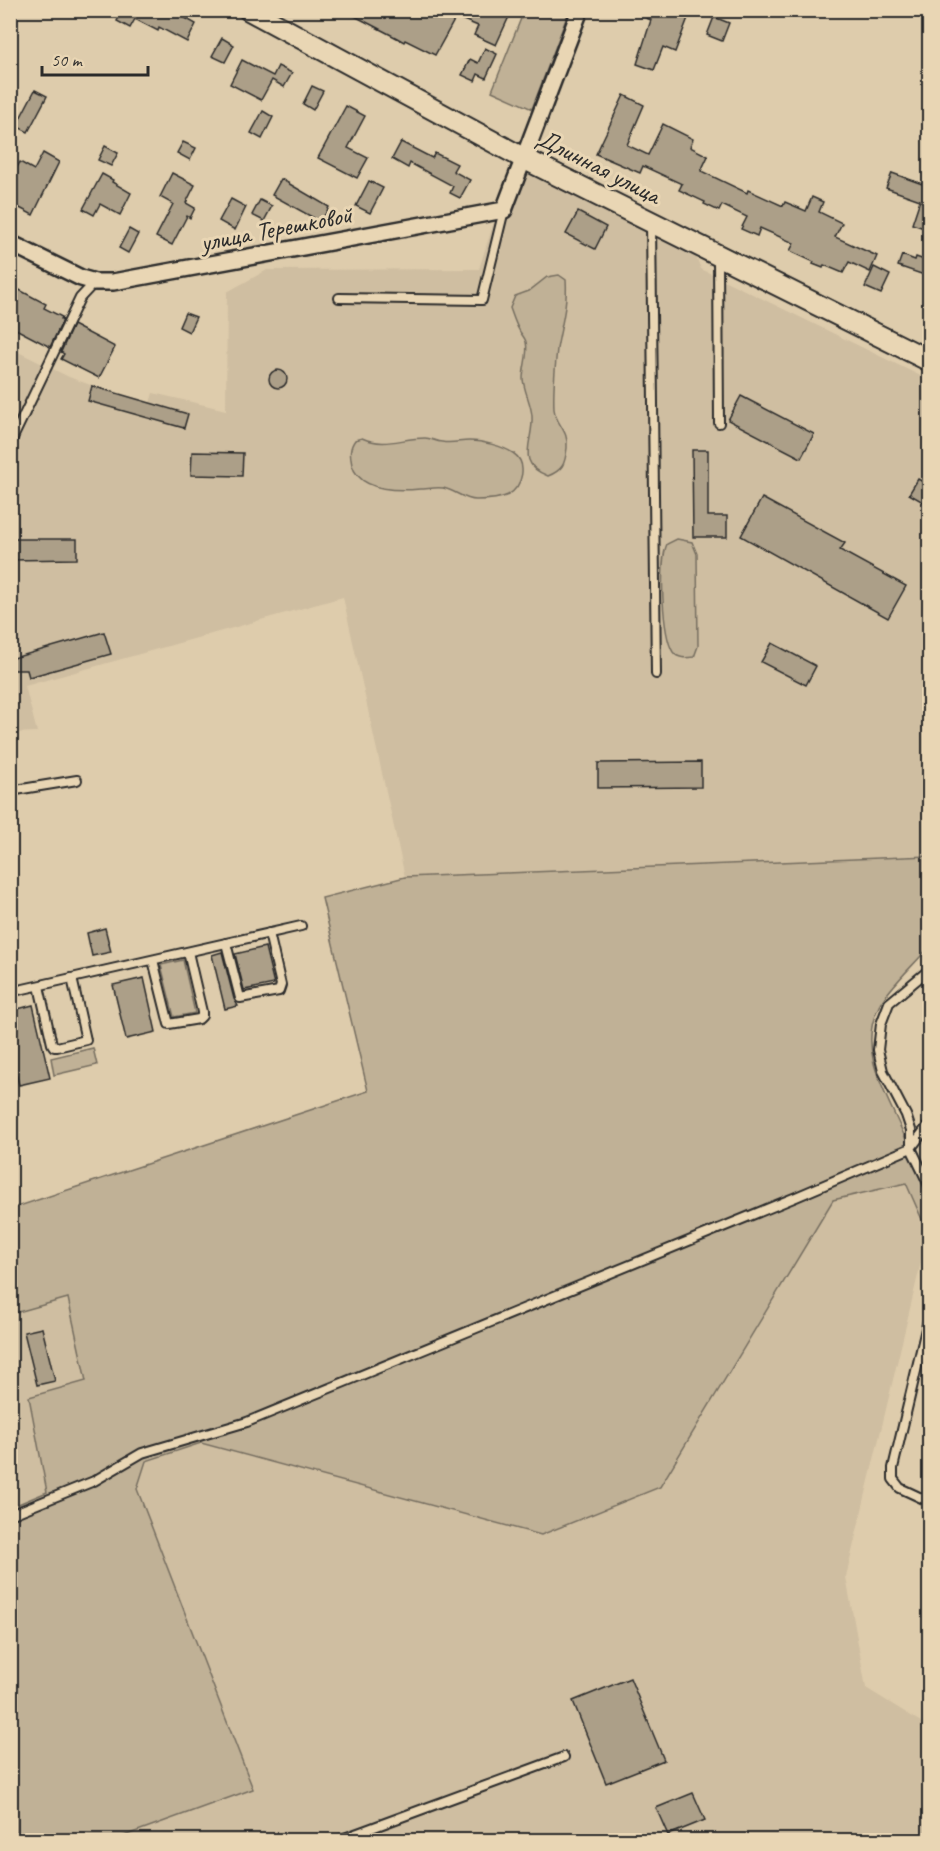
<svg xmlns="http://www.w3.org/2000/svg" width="940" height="1851" font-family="Caveat,sans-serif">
  <rect width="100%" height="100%" fill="#deccac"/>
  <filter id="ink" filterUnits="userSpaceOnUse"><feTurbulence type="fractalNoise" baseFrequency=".0167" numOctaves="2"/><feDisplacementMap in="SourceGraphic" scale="12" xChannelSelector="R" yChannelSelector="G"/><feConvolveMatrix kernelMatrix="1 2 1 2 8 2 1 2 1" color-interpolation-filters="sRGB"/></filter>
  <g filter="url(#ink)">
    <!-- built -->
    <g fill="#cfbea1">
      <polygon points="513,162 694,252 701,269 929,380 929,856 405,877 343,597 25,686 37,732 11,733 10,348 69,377 93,386 150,403 153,393 226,410 227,292 267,270 479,269"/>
      <polygon points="906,1183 928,1233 846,1577 866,1688 929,1727 929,1840 113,1840 253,1789 137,1489 146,1461 201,1443 542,1535 660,1487 833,1200"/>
      <polygon points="68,1297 86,1381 29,1398 47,1492 11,1507 11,1314"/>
    </g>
    <!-- green -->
    <g fill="#c0b196" stroke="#766e60" stroke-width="1.5">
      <polygon points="524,11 569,11 532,109 492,91"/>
      <path d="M559,275L566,280C568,304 561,326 557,349C555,368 553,390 554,409C556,425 569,430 567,448C565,464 563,470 548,476C514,463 534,442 532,416C531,403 524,391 523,379C523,367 529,353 526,342C525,338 521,334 519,330C515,323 513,316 510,308L515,296L529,291L547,277Z"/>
      <path d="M362,438C385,448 401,438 425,438C431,438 436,442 442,442C451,444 460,441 469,441C483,441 502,446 513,453C528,463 523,486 508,495C500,499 485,500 476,500C464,500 455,490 443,488C435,487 427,489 420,489C398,491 360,492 352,465C350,455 349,448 355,440Z"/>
      <path d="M677,539L692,542L697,554L698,646L694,657C686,658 678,659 673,652C662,635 659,561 667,544Z"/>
      <path d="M929,856V947C914,965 890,986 879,1006C858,1046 882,1087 899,1124C907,1140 913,1158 919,1175C926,1194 934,1212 928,1233L906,1183L833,1200L660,1487L541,1535L201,1443L146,1461L137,1489L253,1789L113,1840H11V1507L47,1492L29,1397L86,1381L68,1298L11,1314L10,1209L368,1091L322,898L405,877Z"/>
      <polygon points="183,960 195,1013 174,1017 161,965"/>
      <polygon points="93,1048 97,1065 54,1075 51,1058"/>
    </g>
    <!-- building -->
    <g fill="#ac9f88" stroke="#2b2b2b" stroke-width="1.5">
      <polygon points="119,10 171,10 196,24 187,42 159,27 158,31 135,19 130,28 117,21 122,12"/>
      <polygon points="343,10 512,10 496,45 474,35 478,26 456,17 435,55 405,40 404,42 397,38"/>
      <polygon points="628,10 691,10 675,52 663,47 654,70 637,64 651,20"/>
      <polygon points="714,17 729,23 722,41 707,35"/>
      <polygon points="222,38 234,45 225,62 212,56"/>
      <polygon points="485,48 497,54 486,78 478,74 475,81 462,75 470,59 478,63"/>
      <polygon points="242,60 273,76 278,66 292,73 284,87 272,80 261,100 230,84"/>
      <polygon points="312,86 323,91 313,110 303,104"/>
      <polygon points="35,90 47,96 28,132 16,126"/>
      <polygon points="624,95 644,105 627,145 648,155 663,124 693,139 690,147 708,156 701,171 747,193 748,190 783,206 785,202 806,211 812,197 823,202 819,212 842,223 835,237 877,256 870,272 849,262 843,273 824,265 823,268 813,264 814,262 790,251 794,243 760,228 757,236 741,229 747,217 722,205 719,211 704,204 705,202 679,190 682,184 643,166 640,173 596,154"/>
      <polygon points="346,106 365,116 348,148 368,158 357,178 318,158"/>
      <polygon points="263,111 273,117 262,139 251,133"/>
      <polygon points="183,142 196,148 190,160 177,153"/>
      <polygon points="401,142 432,158 435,153 457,164 453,171 470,180 460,198 450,193 453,186 410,163 408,168 392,159"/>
      <polygon points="105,146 118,153 111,166 98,160"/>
      <polygon points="43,153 59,162 33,215 10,203 10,180 20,162 34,170"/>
      <polygon points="172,173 195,185 186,203 195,208 190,218 187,216 172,245 156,237 173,204 160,197"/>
      <polygon points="892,173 925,185 928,177 930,178 930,230 912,224 920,200 886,188"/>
      <polygon points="102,174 113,180 112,182 131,193 120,215 100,204 94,215 83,209"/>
      <polygon points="281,179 329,207 321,222 272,195"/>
      <polygon points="369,181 383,188 370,213 356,206"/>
      <polygon points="231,199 246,207 235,230 219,221"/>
      <polygon points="260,200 272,206 264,221 252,215"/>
      <polygon points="578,212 606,227 595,249 566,234"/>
      <polygon points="129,229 138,234 128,253 119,248"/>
      <polygon points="902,255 915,260 916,257 930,262 930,277 898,266"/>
      <polygon points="874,267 890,275 881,294 865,287"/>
      <polygon points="10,285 46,304 44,308 62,317 61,319 63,320 50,347 10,326"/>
      <polygon points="185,313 196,317 189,332 179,327"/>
      <polygon points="73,325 115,347 99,378 61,359 64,354 61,352"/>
      <circle cx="278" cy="379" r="9"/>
      <polygon points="92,386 188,414 184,428 88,401"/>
      <polygon points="741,396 814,434 801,458 728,420"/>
      <polygon points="692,450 708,450 708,516 727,516 727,537 693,537"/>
      <polygon points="192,452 243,453 242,476 191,475"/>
      <polygon points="918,479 930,486 930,506 909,494"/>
      <polygon points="762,498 845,543 840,550 906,586 888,618 741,536"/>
      <polygon points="10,539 77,539 77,559 10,560"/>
      <polygon points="104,632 111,654 29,677 27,670 10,670 10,659"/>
      <polygon points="772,643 816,666 806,685 761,662"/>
      <polygon points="701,762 701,787 598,788 598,763"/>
      <polygon points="105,928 111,952 92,956 87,933"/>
      <polygon points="265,947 274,984 244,990 235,954"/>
      <polygon points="222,952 234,999 238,1006 225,1009 212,955"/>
      <polygon points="144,978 156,1032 126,1039 113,985"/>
      <polygon points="33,1005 50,1078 19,1085 10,1048 10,1011"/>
      <polygon points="42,1328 55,1381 37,1385 24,1332"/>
      <polygon points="630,1678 664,1760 606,1783 573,1701"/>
      <polygon points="693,1793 705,1820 668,1835 656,1808"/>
    </g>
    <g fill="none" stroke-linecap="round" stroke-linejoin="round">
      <!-- service casing -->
      <g stroke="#2b2b2b" stroke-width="12">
        <g id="service">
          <polyline points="651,223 656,674"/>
          <polyline points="718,257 719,423"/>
          <polyline points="339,298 482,300 504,210"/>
          <polyline points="10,444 80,298 95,282"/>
          <polyline points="10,791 77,780"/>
          <polyline points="226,943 240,998 279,991 281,985 269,933"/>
          <polyline points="153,960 169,1024 199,1019 202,1016 202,1012 188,952"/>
          <polyline points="39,986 52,1044 54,1047 57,1047 86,1040 72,978"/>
          <polyline points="10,992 301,926"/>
          <polyline points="930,1123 911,1148 930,1187"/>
          <polyline points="930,1312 893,1468 893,1479 900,1488 930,1502"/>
          <polyline points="10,1515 94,1481 142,1453 247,1422 796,1197 911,1148 911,1130 906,1115 883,1071 878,1050 881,1024 889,1003 930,969"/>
          <polyline points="339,1840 564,1757"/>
        </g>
      </g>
      <!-- minor casing -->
      <g stroke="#2b2b2b" stroke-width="20">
        <polyline id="minor" points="10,243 81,278 95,282 113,282 504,210 580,10"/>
      </g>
      <!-- tertiary casing -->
      <g stroke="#2b2b2b" stroke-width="24">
        <polyline id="tertiary" points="249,10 525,159 930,361"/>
      </g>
      <!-- service -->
      <use href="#service" stroke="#e9d6b4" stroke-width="8"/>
      <!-- minor -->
      <use href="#minor" stroke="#e9d6b4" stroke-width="15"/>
      <!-- tertiary -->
      <use href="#tertiary" stroke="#e9d6b4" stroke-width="20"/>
    </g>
  </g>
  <g text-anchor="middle" stroke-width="6" stroke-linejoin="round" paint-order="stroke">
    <!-- street labels -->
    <g font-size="26" fill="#2b2b2b" stroke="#e9d6b4">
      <text transform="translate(599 166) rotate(27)" y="9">Длинная улица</text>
      <text transform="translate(276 228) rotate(-11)" y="9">улица Терешковой</text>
    </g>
  </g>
  <!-- margin -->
  <rect width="940" height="1851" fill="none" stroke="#e9d6b4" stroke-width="36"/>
  <rect x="18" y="18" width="904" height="1815" fill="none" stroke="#2b2b2b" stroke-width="2" filter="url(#ink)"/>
  <!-- scale -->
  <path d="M42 66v9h106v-9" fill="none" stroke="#2b2b2b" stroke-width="3"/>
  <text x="51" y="66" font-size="18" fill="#2b2b2b" stroke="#e9d6b4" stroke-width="4.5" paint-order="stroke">50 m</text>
</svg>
